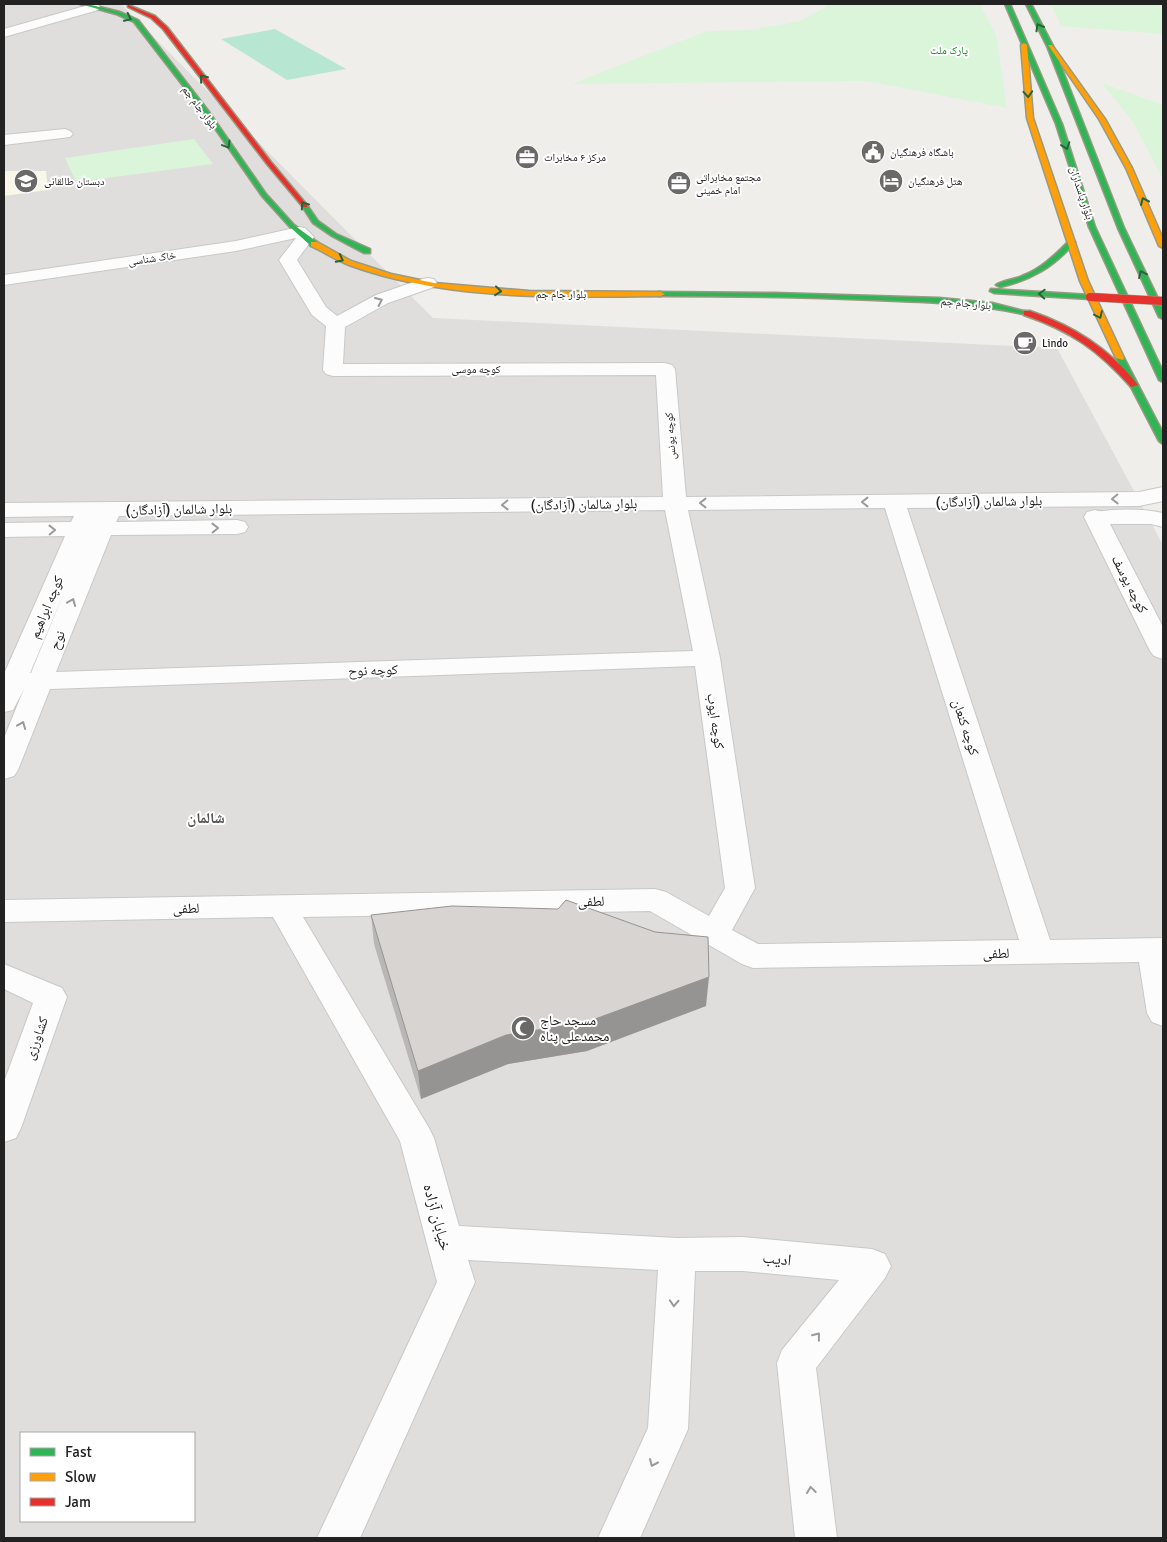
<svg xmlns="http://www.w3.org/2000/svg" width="1167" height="1542" font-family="Signika,'Noto Naskh Arabic',sans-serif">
  <rect width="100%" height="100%" fill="#f0eeeb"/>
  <!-- residential -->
  <path fill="#dfdedc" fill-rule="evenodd" d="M4,4H121L433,318L1057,348L1163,545V1538H4ZM21,1433H194V1521H21Z"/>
  <!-- education -->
  <polygon fill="#f8f7e8" points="4,171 46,171 48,190 4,196"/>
  <!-- park -->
  <g fill="#daf5da">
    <polygon points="828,4 980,4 996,35 1007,108 866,81 572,84 707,31 751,30 800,21 826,7"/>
    <polygon points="1051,4 1163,4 1163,34 1061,26"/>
    <polygon points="1102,83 1163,105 1163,179 1133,122"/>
    <polygon points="194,139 213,164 76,182 65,158"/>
  </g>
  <!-- pitch -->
  <polygon fill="#b7e6d2" points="275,29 346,69 287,80 221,39"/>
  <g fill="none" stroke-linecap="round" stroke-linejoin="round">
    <!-- street casing -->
    <g stroke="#c9c8c7" stroke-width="2">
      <g id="street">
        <polygon points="92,4 98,4 100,7 98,10 4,37 4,29"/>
        <polygon points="65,129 70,131 73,134 70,137 4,145 4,135"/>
        <path d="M299,227L305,228L314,237L297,260L326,307L337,316L376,295L422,279L428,278L434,279L437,283L434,287L388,303L345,327L343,364L665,363L672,365L675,369L686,497L1139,492L1163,487V501L1139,506L907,508L1050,940L1163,938V1026L1152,1022L1147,1013L1139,962L753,968L742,964L650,911L303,917L429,1128L434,1138L459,1226L677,1238L743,1237L872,1249L885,1254L891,1266L885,1278L816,1368L837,1538H795L777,1363L782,1350L839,1280L743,1271H695L688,1429L640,1538H598L648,1428L658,1270L468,1260L475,1282L360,1538H317L437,1282L400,1141L273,917L4,922V900L655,889L666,892L709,916L725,888L695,666L50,689L18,770L14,776L4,779V738L24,689L13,710L4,712V674L65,536L4,537V523L71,522L74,516L4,517V503L663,497L656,375L333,376L326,374L323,370L326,326L312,315L279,260L296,238L236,251L4,285V275L236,241ZM885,508L1019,940L758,944L732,930L755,888L720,658L688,510ZM665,510L693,651L56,672L111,535L237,534L245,532L248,527L245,522L237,520L116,522L119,516ZM66,588L31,673H30Z"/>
        <path d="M1095,510C1101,512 1104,511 1111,510C1128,509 1147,509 1163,513V527L1151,524H1110L1163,627V659L1154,656L1150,651L1084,517L1087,512Z"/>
        <polygon points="4,964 62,988 67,997 21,1128 16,1138 4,1142 4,1082 33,1003 4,989"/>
      </g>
    </g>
    <!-- fast casing -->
    <g stroke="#999a82" stroke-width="3">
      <g id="fast">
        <polygon points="80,4 87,4 120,12 138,20 209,112 266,194 294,225 317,242 317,246 311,246 290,227 262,196 205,114 134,22 116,14"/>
        <polygon points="1005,4 1010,4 1062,124 1095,227 1163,372 1163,382 1159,380 1089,227 1056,124"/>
        <polygon points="1026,4 1031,4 1053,46 1124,228 1163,309 1163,319 1159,317 1118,228 1047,46"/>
        <polygon points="303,205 307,205 318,221 336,234 370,249 370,253 364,253 332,236 313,223 302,206"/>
        <path d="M1069,241L1075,242C1054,267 1031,280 1000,287L996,285C1003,280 1014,280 1022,276C1041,269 1055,255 1069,241Z"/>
        <polygon points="991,289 1090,295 1094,297 1090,299 994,293 990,291"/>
        <path d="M658,292L774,293L939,298L992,303L1031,313L1027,315C977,303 927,302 875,300C804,297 732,296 661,296H658Z"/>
        <polygon points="1117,356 1124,358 1163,433 1163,444 1159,441 1116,358"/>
      </g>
    </g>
    <!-- slow casing -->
    <g stroke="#999a82" stroke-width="3">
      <g id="slow">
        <polygon points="1024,43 1027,45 1033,118 1088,281 1124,358 1123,360 1116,358 1080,281 1027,118 1021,45"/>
        <polygon points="1048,45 1052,45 1105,119 1132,168 1163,239 1163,248 1159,246 1126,168 1099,119"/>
        <path d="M311,242H317L351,261L391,274L434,283L529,291L661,292L665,294L661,296C557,297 448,301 349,265C336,260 324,252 311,246Z"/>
      </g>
    </g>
    <!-- jam casing -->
    <g stroke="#999a82" stroke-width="3">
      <g id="jam">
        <polygon points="128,5 155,16 167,27 271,162 307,205 307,207 303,207 267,164 163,29 151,18 128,7"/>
        <path d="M1024,311H1030C1073,326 1109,348 1138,385L1131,387C1098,350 1071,331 1024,315Z"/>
      </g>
    </g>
    <!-- street -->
    <use href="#street" fill="#fdfcfc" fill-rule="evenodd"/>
    <!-- fast -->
    <use href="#fast" fill="#30b455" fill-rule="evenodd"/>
    <!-- slow -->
    <use href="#slow" fill="#ff9f0a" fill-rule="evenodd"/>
    <!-- jam -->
    <use href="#jam" fill="#e5322d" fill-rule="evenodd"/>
    <!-- jam-bridge casing -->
    <g stroke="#a79c86" stroke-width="9" stroke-linecap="butt">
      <polyline id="jam-bridge" points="1090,297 1163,301"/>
    </g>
    <!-- jam-bridge -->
    <use href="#jam-bridge" stroke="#e5322d" stroke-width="8"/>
  </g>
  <!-- wall -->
  <polygon fill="#b9b6b5" points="371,915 706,1006 587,1051 508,1064 421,1099 374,944"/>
  <!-- shaded-wall -->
  <polygon fill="#969493" points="709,977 706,1006 587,1051 508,1064 421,1099 418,1071 506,1035"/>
  <!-- building -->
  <polygon fill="#d7d4d2" stroke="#969493" points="566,900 655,932 708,937 709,977 587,1022 506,1035 418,1071 371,915 452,906 558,909"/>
  <!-- one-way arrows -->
  <defs><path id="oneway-chevron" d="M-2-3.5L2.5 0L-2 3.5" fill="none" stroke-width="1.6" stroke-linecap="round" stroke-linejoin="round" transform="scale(1.25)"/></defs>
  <g stroke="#286439">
    <use href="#oneway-chevron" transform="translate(128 18) rotate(26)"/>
    <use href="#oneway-chevron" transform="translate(1039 27) rotate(-120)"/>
    <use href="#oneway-chevron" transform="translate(203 78) rotate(-128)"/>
    <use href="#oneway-chevron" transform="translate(1028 94) rotate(86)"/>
    <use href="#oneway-chevron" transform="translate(227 145) rotate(59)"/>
    <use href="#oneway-chevron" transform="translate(1066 146) rotate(71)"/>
    <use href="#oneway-chevron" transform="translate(1144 201) rotate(-114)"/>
    <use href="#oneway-chevron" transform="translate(304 205) rotate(-125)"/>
    <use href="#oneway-chevron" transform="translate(340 259) rotate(27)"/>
    <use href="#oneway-chevron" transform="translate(1142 274) rotate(-115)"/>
    <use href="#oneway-chevron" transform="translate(498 291) rotate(6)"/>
    <use href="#oneway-chevron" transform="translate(1042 294) rotate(-177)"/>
    <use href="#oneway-chevron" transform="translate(1099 315) rotate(65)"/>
  </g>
  <g stroke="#9a9a9a">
    <use href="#oneway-chevron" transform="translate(379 301) rotate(-25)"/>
    <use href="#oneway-chevron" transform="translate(1115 499) rotate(179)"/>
    <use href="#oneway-chevron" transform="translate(865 502) rotate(180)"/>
    <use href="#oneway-chevron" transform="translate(703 503) rotate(180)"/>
    <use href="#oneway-chevron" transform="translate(505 505) rotate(179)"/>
    <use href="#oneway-chevron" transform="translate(215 528) rotate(-1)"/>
    <use href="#oneway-chevron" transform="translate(52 530) rotate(-1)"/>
    <use href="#oneway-chevron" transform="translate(72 602) rotate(-68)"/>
    <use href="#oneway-chevron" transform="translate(22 725) rotate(-68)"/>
    <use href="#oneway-chevron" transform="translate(674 1303) rotate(93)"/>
    <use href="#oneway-chevron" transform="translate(817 1336) rotate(-52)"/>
    <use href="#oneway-chevron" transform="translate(653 1463) rotate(114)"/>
    <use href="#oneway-chevron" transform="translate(811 1490) rotate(-97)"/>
  </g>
  <!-- icons -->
  <defs>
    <g id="civic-disc" transform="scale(1.25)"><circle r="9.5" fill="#6a6968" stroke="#fff"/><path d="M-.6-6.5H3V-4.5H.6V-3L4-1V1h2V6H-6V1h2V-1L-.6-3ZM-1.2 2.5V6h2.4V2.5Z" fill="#fff"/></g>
    <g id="office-disc" transform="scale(1.25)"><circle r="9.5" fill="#6a6968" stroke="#fff"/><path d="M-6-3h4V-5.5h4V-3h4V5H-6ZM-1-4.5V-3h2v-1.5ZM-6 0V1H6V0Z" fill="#fff"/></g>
    <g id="school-disc" transform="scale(1.25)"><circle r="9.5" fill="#6a6968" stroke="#fff"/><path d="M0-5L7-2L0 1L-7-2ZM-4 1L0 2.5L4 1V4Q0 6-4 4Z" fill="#fff"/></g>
    <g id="hotel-disc" transform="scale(1.25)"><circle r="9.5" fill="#6a6968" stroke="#fff"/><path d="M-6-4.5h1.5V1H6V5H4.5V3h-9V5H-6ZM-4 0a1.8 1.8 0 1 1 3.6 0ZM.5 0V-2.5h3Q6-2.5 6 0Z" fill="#fff"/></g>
    <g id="cafe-disc" transform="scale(1.25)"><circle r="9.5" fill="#6a6968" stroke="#fff"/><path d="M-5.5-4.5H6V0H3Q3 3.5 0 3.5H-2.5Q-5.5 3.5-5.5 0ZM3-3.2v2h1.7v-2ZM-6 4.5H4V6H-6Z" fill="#fff"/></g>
    <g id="mosque-disc" transform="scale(1.25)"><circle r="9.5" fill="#6a6968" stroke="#fff"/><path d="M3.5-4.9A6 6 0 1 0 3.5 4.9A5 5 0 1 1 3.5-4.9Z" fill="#fff"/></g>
  </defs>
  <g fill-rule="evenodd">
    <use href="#civic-disc" x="873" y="152"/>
    <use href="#office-disc" x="527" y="157"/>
    <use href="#school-disc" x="26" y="181"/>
    <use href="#hotel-disc" x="891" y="181"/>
    <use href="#office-disc" x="679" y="183"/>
    <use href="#cafe-disc" x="1025" y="343"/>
    <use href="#mosque-disc" x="523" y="1028"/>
  </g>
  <g text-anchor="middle" stroke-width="4" stroke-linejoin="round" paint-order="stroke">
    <!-- far-park labels -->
    <g font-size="11" fill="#0c8416" stroke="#fff">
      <text x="949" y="54">پارک ملت</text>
    </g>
    <!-- far-street labels -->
    <g font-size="11" fill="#222" stroke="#fff">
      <text transform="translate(200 107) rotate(53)" y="4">بلوار جام جم</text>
      <text transform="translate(1082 193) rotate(72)" y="4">بلوار پاسداران</text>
      <text transform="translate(152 258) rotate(-8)" y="4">خاک شناسی</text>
      <text x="561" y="298">بلوار جام جم</text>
      <text transform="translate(966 303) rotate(5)" y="4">بلوار جام جم</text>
      <text x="476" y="373">کوچه موسی</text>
      <text transform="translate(670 436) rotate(-94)" y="4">کوچه یونس</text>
    </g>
    <!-- far-poi labels -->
    <g font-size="11" fill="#222" stroke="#fff" text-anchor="start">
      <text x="890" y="156">باشگاه فرهنگیان</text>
      <text x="544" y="161">مرکز ۶ مخابرات</text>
      <text x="696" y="181">مجتمع مخابراتی<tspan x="696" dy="13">امام خمینی</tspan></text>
      <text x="44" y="185">دبستان طالقانی</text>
      <text x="908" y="185">هتل فرهنگیان</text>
      <text x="1042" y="347">Lindo</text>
    </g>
    <!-- street labels -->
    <g font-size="14" fill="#222" stroke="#fff">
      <text transform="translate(989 501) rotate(-1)" y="5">بلوار شالمان (آزادگان)</text>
      <text transform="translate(584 504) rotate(-1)" y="5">بلوار شالمان (آزادگان)</text>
      <text transform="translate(179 509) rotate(-1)" y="5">بلوار شالمان (آزادگان)</text>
      <text transform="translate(1130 584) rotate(63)" y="5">کوچه یوسف</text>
      <text transform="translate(46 607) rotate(-67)" y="5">کوچه ابراهیم</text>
      <text transform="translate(57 640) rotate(-68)" y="5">نوح</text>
      <text transform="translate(373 670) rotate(-2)" y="5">کوچه نوح</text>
      <text transform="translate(716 721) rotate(82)" y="5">کوچه ایوب</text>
      <text transform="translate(966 727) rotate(72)" y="5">کوچه کنعان</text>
      <text transform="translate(591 901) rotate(-1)" y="5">لطفی</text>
      <text transform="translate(186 908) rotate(-1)" y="5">لطفی</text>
      <text transform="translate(996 953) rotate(-1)" y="5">لطفی</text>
      <text transform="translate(36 1038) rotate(-70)" y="5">کشاورزی</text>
    </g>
    <!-- poi labels -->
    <g font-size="14" fill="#222" stroke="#fff" text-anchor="start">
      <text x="540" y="1025">مسجد حاج<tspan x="540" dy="16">محمدعلی پناه</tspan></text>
    </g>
    <!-- neighbourhood labels -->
    <g font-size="15" font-weight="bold" fill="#555" stroke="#fff">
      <text x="206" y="823">شالمان</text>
    </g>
    <!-- near-street labels -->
    <g font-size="16" fill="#222" stroke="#fff">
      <text transform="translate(438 1217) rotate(75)" y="6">خیابان آزاده</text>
      <text transform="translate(777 1258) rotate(6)" y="6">ادیب</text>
    </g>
  </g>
  <!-- border -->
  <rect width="1167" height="1542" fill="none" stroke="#222222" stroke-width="10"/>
  <!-- legend -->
  <rect x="20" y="1432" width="175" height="90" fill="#ffffff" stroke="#a7a7a7"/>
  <rect x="30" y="1448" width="25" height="8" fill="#30b455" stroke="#a7a7a7"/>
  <text x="65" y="1457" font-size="15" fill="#222222">Fast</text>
  <rect x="30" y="1473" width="25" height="8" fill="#ff9f0a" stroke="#a7a7a7"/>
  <text x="65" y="1482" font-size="15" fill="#222222">Slow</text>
  <rect x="30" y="1498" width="25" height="8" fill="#e5322d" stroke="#a7a7a7"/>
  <text x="65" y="1507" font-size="15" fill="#222222">Jam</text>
</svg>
